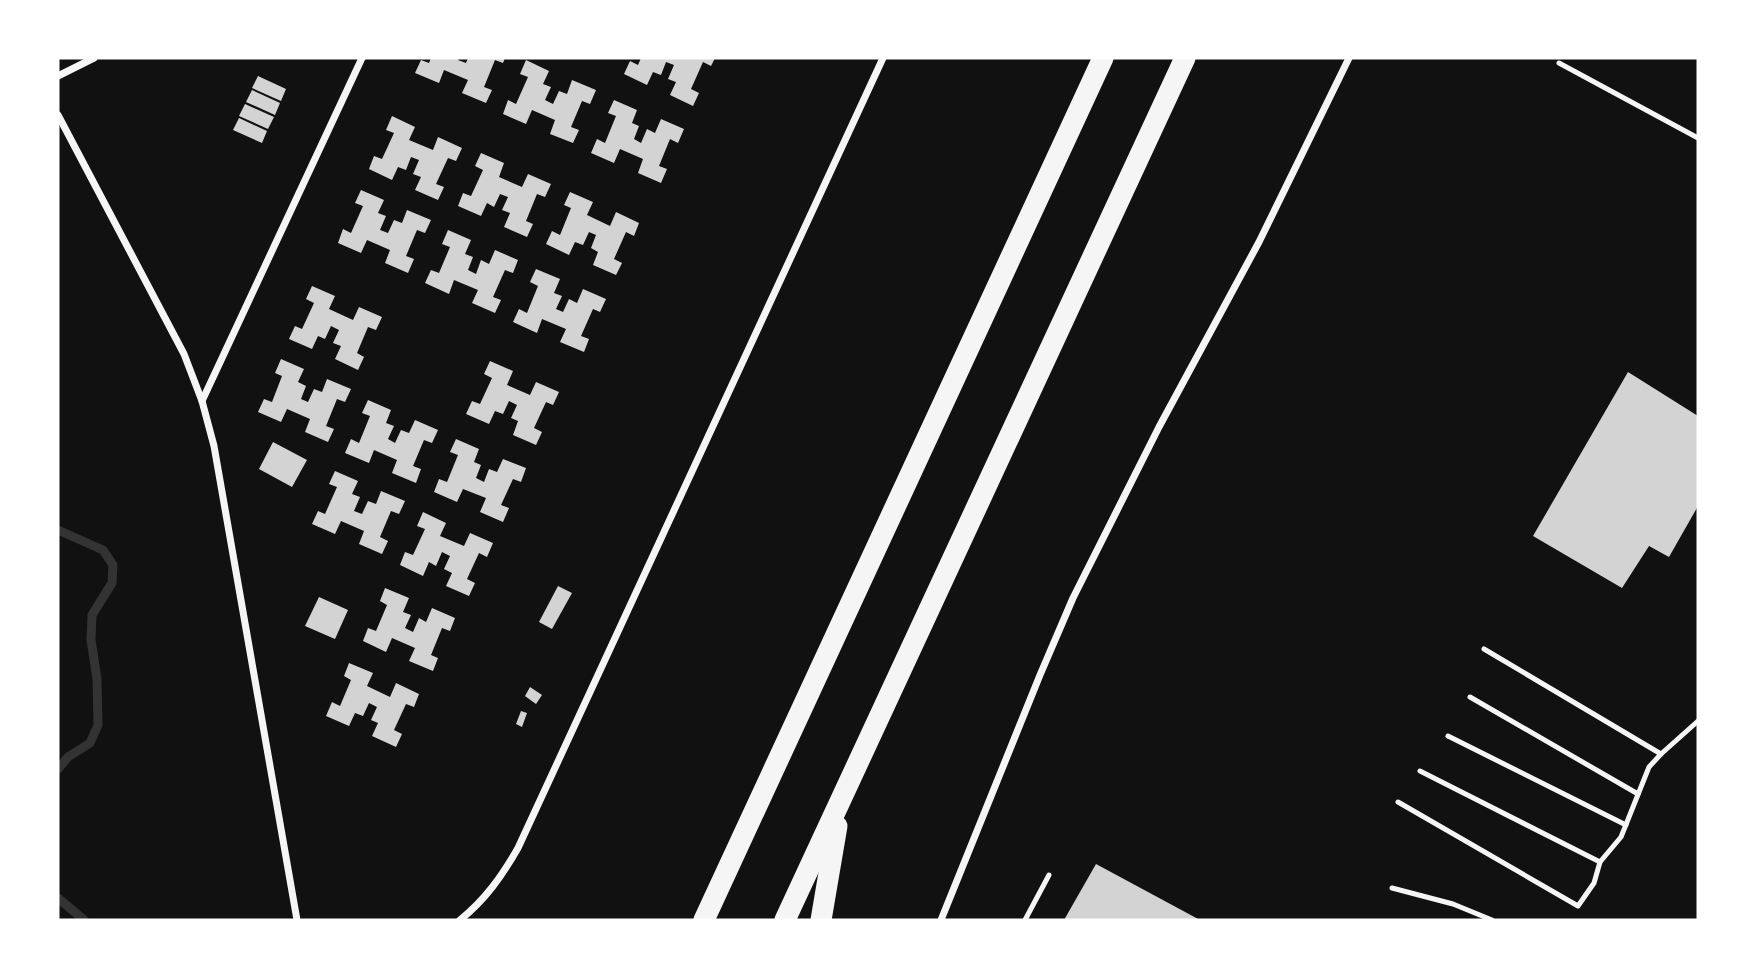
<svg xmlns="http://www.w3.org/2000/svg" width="1756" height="978" font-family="Barlow,sans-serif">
  <rect width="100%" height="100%" fill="#111"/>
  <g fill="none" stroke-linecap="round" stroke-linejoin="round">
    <!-- stream -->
    <g stroke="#333" stroke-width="9">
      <polyline points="58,530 103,550 113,565 112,583 92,615 91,640 97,679 98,725 90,743 68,757 58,769"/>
      <polyline points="58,898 84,920"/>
    </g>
  </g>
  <!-- building -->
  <g fill="#d3d3d3">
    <polygon points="431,58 459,58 458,60 466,63 468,58 505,58 503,63 495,60 484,87 492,90 486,103 462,93 468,80 444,70 439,83 415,73 421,60 429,63"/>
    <polygon points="641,58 715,58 711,66 703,62 691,89 699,93 693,106 670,95 676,82 668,79 674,65 666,62 661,75 653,72 647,85 624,74 630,61 638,65"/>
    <polygon points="526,60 549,71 543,84 551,87 545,100 553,104 559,91 567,94 572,80 596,90 590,104 582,101 571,127 579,130 573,143 550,134 555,120 532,110 526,124 503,114 508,100 516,104 528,77 520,74"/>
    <polygon points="258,76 286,89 281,101 252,88"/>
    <polygon points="252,90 280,103 275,115 246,102"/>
    <polygon points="614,100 637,110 632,123 639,126 634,139 641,143 647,129 655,133 661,119 684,129 678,143 670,139 659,166 667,169 661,183 638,173 643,159 620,149 614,163 591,153 597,139 605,143 616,116 608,113"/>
    <polygon points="245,104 274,117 268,129 239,116"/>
    <polygon points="392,116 415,127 409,140 433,150 438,137 462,148 456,161 448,158 436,184 444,187 438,200 415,190 421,177 413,174 419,160 411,157 406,170 398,167 392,180 369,169 374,156 382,159 394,133 386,130"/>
    <polygon points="239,118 267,131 262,143 233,130"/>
    <polygon points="481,153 504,163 499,177 522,187 528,174 551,184 545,197 537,194 526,221 533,224 527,237 504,227 510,213 502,210 508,197 500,194 494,207 487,203 481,216 458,206 463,193 471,196 483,170 475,166"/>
    <polygon points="361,190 384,200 378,213 386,216 380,230 388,233 394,220 402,223 407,210 431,220 425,233 417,230 406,256 414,259 408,273 385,263 390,250 367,240 361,253 338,243 343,229 351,233 363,206 355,203"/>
    <polygon points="570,192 593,202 587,215 610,226 616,212 639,223 634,236 626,232 614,259 622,263 616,275 593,265 598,252 591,248 596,235 589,232 583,245 575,242 569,255 546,244 552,231 560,235 571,208 564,205"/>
    <polygon points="448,230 471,240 465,254 473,257 468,270 476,274 481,260 489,264 495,250 518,260 513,273 505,270 493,297 501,300 495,313 472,303 478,290 454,280 449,294 425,283 431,270 439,273 450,247 442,244"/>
    <polygon points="536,269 560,279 554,293 562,296 556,309 563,312 569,299 577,303 583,289 606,299 600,312 593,309 581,336 589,339 584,352 560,342 566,329 542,319 537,333 513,322 519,309 527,313 538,286 530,282"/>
    <polygon points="312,286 335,296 329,309 353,320 359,307 382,317 376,330 368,327 357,353 364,357 358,370 335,359 341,346 333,343 339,330 331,326 325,339 318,336 312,349 289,339 295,326 302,329 314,303 306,299"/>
    <polygon points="281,359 304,369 298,382 306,386 301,399 308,402 314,389 322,392 327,379 351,389 345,402 337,399 326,426 334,429 328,442 305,432 310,419 287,409 281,422 258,412 264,399 272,402 282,376 275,373"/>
    <polygon points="490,361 513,371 507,385 530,395 536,382 559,392 553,405 546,402 534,428 542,432 536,445 513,435 518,421 511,418 517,405 509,401 503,414 495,411 489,424 466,414 472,401 480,404 492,378 484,374"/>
    <polygon points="1628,372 1698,416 1698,506 1669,557 1649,546 1622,588 1533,536"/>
    <polygon points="368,400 391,410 386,423 394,426 388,439 395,443 401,430 409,433 415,420 438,430 432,443 424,440 413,466 421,469 416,483 392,473 397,460 374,450 369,463 345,453 351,439 359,443 370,416 362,413"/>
    <polygon points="456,439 479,449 474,462 481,465 476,478 484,482 489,469 497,472 503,459 526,468 521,482 513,479 501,505 509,508 503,522 480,512 486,498 463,489 457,502 434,492 439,479 447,482 458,455 450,452"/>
    <polygon points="273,442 307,460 292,487 259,469"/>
    <polygon points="335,471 358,481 352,494 360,497 354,511 362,514 368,501 376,504 381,491 405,501 399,514 391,511 380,537 388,541 382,554 359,544 364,531 341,521 335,534 312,524 318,511 325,514 337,487 329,484"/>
    <polygon points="423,512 446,523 440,536 464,546 470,533 493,543 487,557 479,553 467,579 475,583 469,596 446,586 452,573 444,569 450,556 442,552 436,566 429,562 423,576 400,565 405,552 413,555 425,529 417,526"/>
    <polygon points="558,586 572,593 552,629 539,622"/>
    <polygon points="385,588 409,598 403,612 411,615 405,628 413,632 419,618 426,622 432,608 455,618 450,631 442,628 431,655 438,658 433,671 409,661 415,648 392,638 386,652 363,641 368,628 376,631 387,605 380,601"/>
    <polygon points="319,597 348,610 335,639 305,626"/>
    <polygon points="349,663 373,673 367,686 390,697 396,683 419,694 414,707 406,704 394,730 402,734 396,747 372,736 378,723 371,720 377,707 369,703 363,716 355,713 349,726 326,716 332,702 340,706 351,680 344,676"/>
    <polygon points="530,687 542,695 536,704 525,696"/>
    <polygon points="521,711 527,713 522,727 516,724"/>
    <polygon points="1096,864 1200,920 1064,920"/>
  </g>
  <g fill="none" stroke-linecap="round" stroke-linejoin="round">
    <!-- service -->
    <g stroke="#f5f5f5" stroke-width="5">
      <polyline points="1559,63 1698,138"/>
      <polyline points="1484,649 1661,754"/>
      <polyline points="1470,697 1638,794"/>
      <polyline points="1448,736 1626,825"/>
      <polyline points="1420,771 1600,862"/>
      <polyline points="1398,802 1578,906 1594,883 1600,862 1621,837 1649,767 1661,754 1698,721"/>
      <polyline points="1392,888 1453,904 1492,920"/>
      <polyline points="1025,920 1049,875"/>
    </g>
    <!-- minor -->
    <g stroke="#f5f5f5" stroke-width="7">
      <polyline points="58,76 94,58"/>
      <polyline points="58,115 184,354 202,401 214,446 297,920"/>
      <polyline points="202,401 362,58"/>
      <path d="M460,920C485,900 502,876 518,848L883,58"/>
      <polyline points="941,920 1040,675 1073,598 1159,427 1259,242 1349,58"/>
    </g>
    <!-- motorway -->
    <g stroke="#f5f5f5" stroke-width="21">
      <polyline points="704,920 1103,58"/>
      <polyline points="785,920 1185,58"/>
      <polyline points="821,920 837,826"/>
    </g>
  </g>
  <!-- border -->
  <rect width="1756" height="978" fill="none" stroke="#ffffff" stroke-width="119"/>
</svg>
